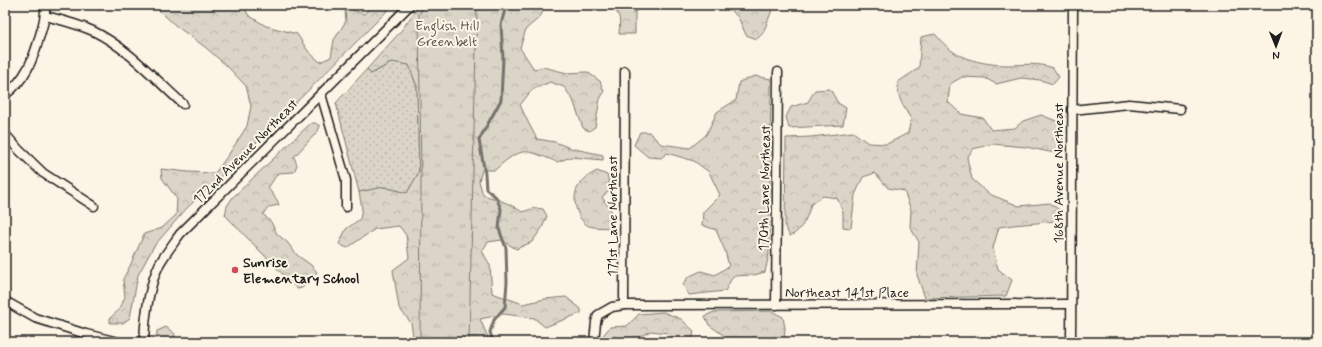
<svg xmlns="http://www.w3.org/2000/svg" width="1322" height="347" font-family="Mynerve,sans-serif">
  <defs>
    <pattern id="grass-dots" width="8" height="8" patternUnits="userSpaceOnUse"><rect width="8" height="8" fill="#dbd5c8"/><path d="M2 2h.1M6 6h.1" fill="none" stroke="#bbb6ab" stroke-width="1.8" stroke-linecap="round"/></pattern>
    <pattern id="forest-crowns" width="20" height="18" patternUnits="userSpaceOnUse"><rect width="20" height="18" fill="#dbd5c8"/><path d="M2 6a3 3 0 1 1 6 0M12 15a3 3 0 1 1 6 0" fill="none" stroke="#bbb6ab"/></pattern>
    <pattern id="park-tufts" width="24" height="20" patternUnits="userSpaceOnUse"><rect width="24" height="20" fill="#dbd5c8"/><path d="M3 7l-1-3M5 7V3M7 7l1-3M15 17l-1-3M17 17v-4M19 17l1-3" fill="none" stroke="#bbb6ab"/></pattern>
  </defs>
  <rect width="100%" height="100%" fill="#fcf5e5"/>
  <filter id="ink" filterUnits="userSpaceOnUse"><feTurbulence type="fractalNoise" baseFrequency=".025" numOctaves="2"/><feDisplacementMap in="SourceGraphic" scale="8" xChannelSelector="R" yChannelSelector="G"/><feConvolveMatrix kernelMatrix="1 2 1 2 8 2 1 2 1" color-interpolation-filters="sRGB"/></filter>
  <g filter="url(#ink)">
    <!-- grass -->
    <polygon fill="url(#grass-dots)" stroke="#7c7872" points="393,62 409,65 417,87 419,172 407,193 384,187 359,192 336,103 367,69 371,74"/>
    <!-- forest -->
    <g fill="url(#forest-crowns)" stroke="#7c7872">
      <polygon points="153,5 244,5 248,15 266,26 297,34 308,51 320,62 331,57 334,40 346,21 345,11 348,8 364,14 373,5 392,5 386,12 256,143 186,209 154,246 138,275 130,318 123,323 110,323 110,318 119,310 125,297 123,279 130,266 144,234 162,228 176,215 177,199 162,178 161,169 188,172 215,173 229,154 247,126 251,106 246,86 227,66 205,47 175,25"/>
      <path d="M419,5H546L540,17L526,29L520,48L534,69L543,67L567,73L587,72L600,81L604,92L600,99L595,127L589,131L583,128L573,100L564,87L550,82L532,90L520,105L528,122L537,139L555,142L570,148L603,155V160L571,157L557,162C549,159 531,150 523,152C512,154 503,163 495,170H482L479,181L483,195C497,199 510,203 522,212L535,208L543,209L547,216L542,228L532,242L516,249L502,240L488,242L482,251L490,265L492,293L523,304L545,299L566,297L581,309V313L545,327L534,318L504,314L480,319L490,342H414L411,323L399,308L393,270L409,258L406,235L399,226L375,229L347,248L339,244L346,229L360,219L362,209L359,192L384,187L407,193L419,172L417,87L409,65L392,62L371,74L367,69L401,31Z"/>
      <path d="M606,5H647L635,12V34H619C620,19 622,12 606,5Z"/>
      <polygon points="724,5 774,5 763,33 757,39 746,35 738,17"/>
      <path d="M935,34C942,42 951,52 961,56C974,62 993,65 1007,65C1025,65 1036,62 1053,68L1059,77L1053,84L1040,80L1021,78L996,84L985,78L962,77L950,84L948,102L961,114L983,118L991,130L1015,128L1023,121L1041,115L1059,122L1065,150L1059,154L1026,147L992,144L973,149L967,158L972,179L989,194L1019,206L1050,203L1062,212L1061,220C1041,224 1020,223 999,227L993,248L998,269L1012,280L1006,296L925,298L917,275L919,242L910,227L911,210L904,191L888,188L875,173L863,177L855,195L851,228L843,227V212L837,198L823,196L811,204C807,217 803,230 790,236L785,227L786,138L811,137L853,132L868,143L887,144L908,133L911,119C903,106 897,98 898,82L919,68L921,37Z"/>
      <polygon points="755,76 771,79 769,254 765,272 754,275 733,276 725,291 689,295 683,285 688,277 701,271 715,275 729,266 725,251 716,230 702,225 703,212 720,195 709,172 694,161 667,153 661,158 648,157 634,145 640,132 649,132 661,144 690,148 706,135 717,112 736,100 739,82"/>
      <polygon points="830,89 838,103 846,108 843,125 789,128 786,117 791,107 808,102 815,90"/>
      <polygon points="311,123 315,123 320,126 318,131 294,157 297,165 294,172 278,173 268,188 277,200 279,205 269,207 263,214 271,222 277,234 287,242 297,255 311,265 317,272 302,288 297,289 225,215 227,206 233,197"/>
      <path d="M597,171L607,175L611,189L602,197L612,212L609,228C603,227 595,228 589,226C577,221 571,198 578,187C583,179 589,175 597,171Z"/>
      <path d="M771,311L783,317L785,328L784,341C764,339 745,342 725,342L722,334L709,325L705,316L714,312Z"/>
      <polygon points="663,312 681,319 694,331 692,342 674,342 668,333 651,331 638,337 637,342 601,342 601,338 610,327 627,326 639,314"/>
      <polygon points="166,327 175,334 174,342 156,342 157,331"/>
    </g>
    <!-- park -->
    <polygon fill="url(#park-tufts)" stroke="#7c7872" points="424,5 477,5 469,342 420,342 421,177 419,15"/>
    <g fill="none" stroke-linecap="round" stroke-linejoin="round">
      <!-- stream -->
      <polyline stroke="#75726c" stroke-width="3" points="493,342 490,332 494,320 505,307 507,282 506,248 499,229 501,209 496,197 486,189 485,174 479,140 501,100 503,58 501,25 506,5"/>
      <!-- street casing -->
      <g stroke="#1c1c1c" stroke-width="11">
        <g id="street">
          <path d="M46,16C61,20 78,24 93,31C128,48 155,79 183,104"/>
          <polyline points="321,94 346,180 346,207"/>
          <path d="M5,95C26,79 33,60 40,35C43,25 46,16 45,5"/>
          <polyline points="1072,110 1129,104 1180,109"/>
          <polyline points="5,134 19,150 43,173 94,206"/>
          <polyline points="5,301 35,318 86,334 118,342"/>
          <polyline points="624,305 625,71"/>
          <polyline points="776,305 778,72"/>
          <path d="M144,342C145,316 148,287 160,263C166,253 173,244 180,234L410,5"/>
          <polyline points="594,342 596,322 598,315 612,307 624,305 1070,304"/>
          <polyline points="1071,342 1073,5"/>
        </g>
      </g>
      <!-- street -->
      <use href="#street" stroke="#fcf5e5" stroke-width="8"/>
    </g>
  </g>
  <!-- markers -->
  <circle fill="#d1495b" stroke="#fcf5e5" stroke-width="1.5" cx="235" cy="270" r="4"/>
  <g text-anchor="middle" stroke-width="4" stroke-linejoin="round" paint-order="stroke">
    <!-- park labels -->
    <g font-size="14" fill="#555450" stroke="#fcf5e5">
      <text x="447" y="30">English Hill<tspan x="447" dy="16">Greenbelt</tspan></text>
    </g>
    <!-- street labels -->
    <g font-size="14" fill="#1c1c1c" stroke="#fcf5e5">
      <text transform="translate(245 151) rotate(-45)" y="5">172nd Avenue Northeast</text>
      <text transform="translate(1058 173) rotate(-90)" y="5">168th Avenue Northeast</text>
      <text transform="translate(764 188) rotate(-89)" y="5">170th Lane Northeast</text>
      <text transform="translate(612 216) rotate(-90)" y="5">171st Lane Northeast</text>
      <text x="847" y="297">Northeast 141st Place</text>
    </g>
    <!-- poi labels -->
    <g font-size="14" font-weight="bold" fill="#1c1c1c" stroke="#fcf5e5" text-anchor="start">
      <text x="243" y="267">Sunrise<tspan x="243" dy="16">Elementary School</tspan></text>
    </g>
  </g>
  <!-- margin -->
  <rect width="1322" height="347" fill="none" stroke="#fcf5e5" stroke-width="20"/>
  <rect x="10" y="10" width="1302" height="327" fill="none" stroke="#1c1c1c" stroke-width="1.5" filter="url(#ink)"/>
  <!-- north arrow -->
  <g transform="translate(1276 46) rotate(179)" stroke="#fcf5e5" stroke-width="3" paint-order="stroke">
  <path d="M0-3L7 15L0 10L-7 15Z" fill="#1c1c1c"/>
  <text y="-6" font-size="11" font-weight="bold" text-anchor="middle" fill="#1c1c1c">N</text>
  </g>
</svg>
